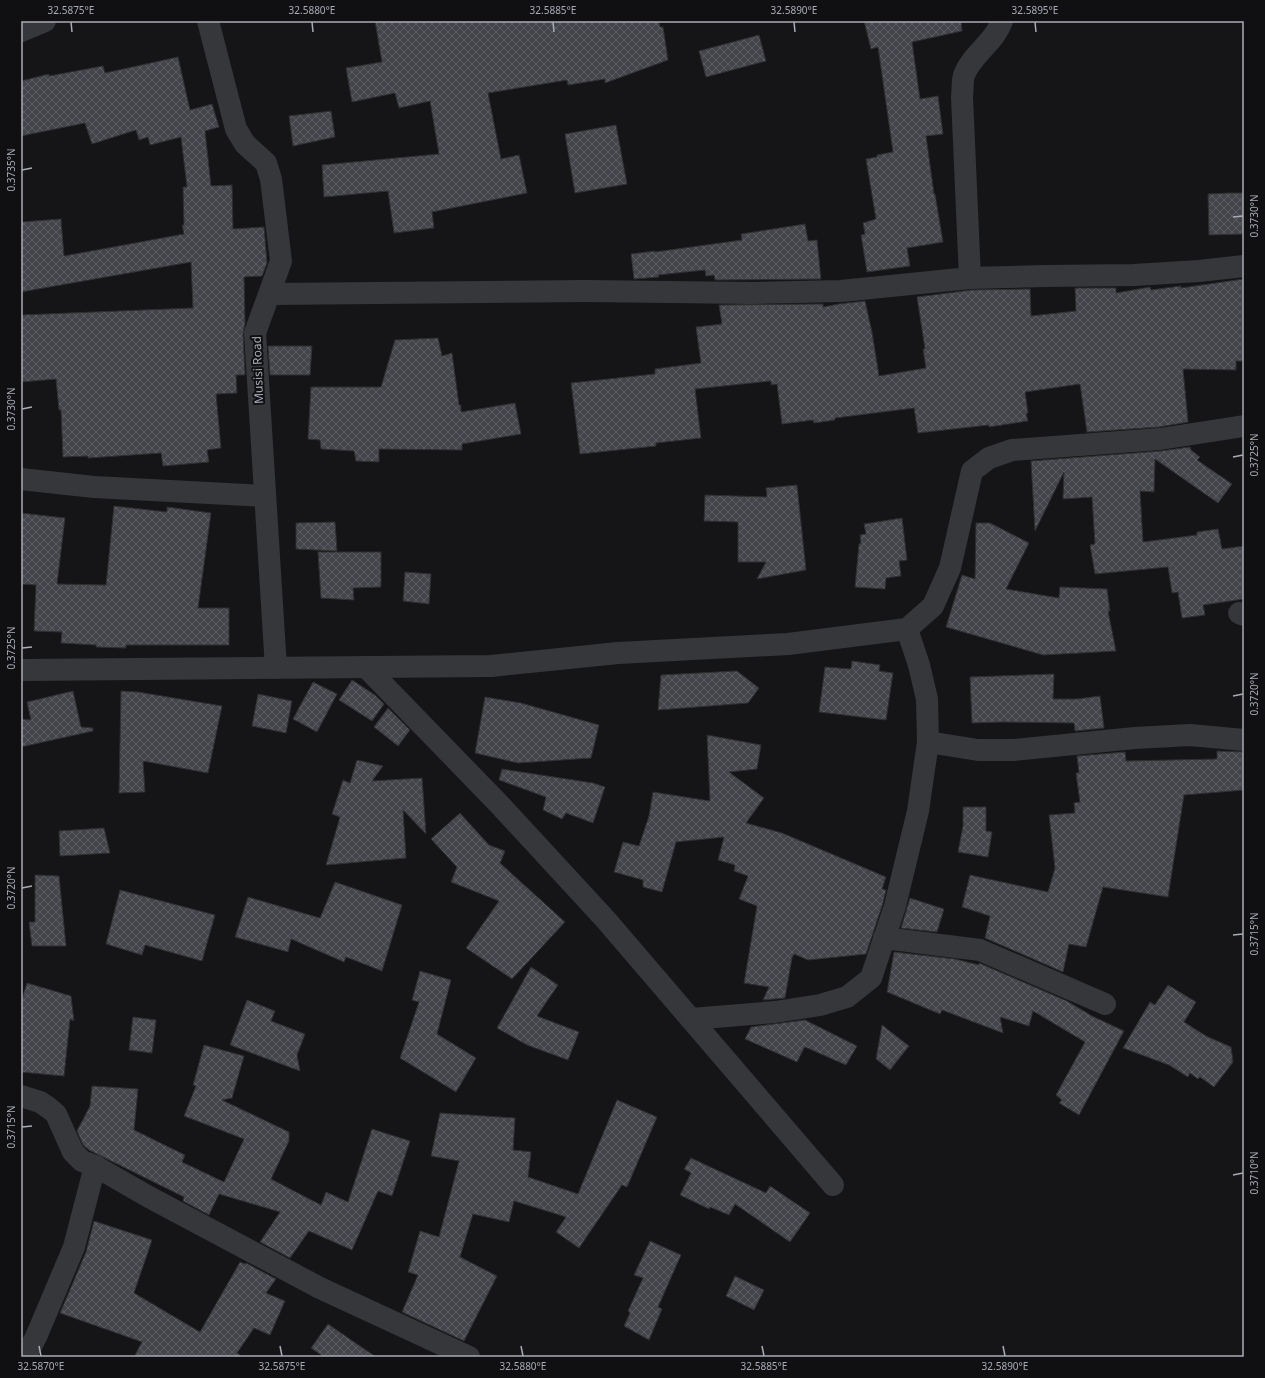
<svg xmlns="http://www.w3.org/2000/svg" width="1265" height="1378" font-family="'Noto Sans',sans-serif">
  <defs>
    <pattern id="building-cross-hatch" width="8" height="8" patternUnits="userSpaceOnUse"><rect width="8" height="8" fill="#44454a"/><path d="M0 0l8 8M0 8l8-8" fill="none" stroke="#5c5d62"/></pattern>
  </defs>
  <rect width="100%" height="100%" fill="#151517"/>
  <!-- building -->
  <g fill="url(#building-cross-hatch)" stroke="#2f2f32">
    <polygon points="375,21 659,21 660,27 663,27 668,60 605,83 605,79 568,85 567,80 488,93 501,159 519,155 527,193 432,212 434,228 394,233 388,191 324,197 322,165 439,154 430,101 399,108 395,93 352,102 346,68 382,62"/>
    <polygon points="864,21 961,21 962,31 912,42 920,99 938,96 943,134 926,136 934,194 935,194 943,242 907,248 910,266 867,272 861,235 865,234 863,223 876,219 866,159 877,157 877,155 893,152 878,47 871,49"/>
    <polygon points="759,35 766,61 706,77 699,51"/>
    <polygon points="178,57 190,110 212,104 219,127 205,131 211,186 232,185 233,229 264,227 267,263 262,276 244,277 245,323 243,334 245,375 236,375 237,393 216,394 221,448 207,450 209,462 163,466 161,453 88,458 88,456 63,457 61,410 59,410 56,379 21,382 21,315 193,308 191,262 21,292 21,222 61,219 64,256 184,234 182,225 184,225 183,187 187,187 181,137 150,145 148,137 139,140 136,130 92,144 85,123 21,136 21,81 49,74 49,76 103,66 105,73"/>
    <polygon points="331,111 335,137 293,146 289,116"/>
    <polygon points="616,125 627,184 575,193 565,134"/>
    <polygon points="1229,193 1244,193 1244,234 1209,235 1208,194"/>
    <polygon points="805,224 808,241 817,240 821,279 715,280 714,275 706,276 705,270 658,275 659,277 634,279 631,254 655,251 655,252 742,240 741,234"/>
    <polygon points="1244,279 1244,361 1236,361 1236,370 1183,369 1188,422 1159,427 1087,432 1080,384 1025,392 1028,413 1026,414 1028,421 989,427 989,425 918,433 914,408 835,418 835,420 814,423 813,420 782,424 777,384 771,385 771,381 695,389 701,438 656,443 656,446 580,454 571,383 655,374 655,369 701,363 696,327 722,324 719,305 823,304 823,307 839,304 865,301 872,332 879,376 926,368 923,349 925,349 917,297 972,290 1030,289 1031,316 1076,311 1075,288 1116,288 1116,293 1150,287 1151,290 1181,286 1181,288"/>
    <polygon points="438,338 442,356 452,353 459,405 461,405 461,412 515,403 521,434 462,444 462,450 379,449 379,462 356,461 354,451 321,449 320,440 308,439 311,387 381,387 395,340"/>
    <polygon points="268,346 312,346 310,375 270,375"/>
    <polygon points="1190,447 1191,450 1200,457 1197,460 1232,484 1218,503 1155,459 1154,492 1140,491 1143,542 1197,535 1197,532 1218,529 1222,549 1244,546 1244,599 1203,605 1205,615 1182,618 1178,592 1172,593 1168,567 1095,574 1090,545 1095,544 1092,497 1063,499 1064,472 1035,531 1031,461 1161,451"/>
    <polygon points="797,485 806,570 757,579 766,562 738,562 738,522 704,521 705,495 767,497 766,488"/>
    <polygon points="114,506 167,512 167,507 211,513 198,608 229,608 229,645 126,645 126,648 96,647 96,645 61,643 62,632 34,631 36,585 21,584 21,513 65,518 57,584 106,585"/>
    <polygon points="902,518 907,560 899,561 901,576 886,578 885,589 855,587 859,544 861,543 860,535 866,534 864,524"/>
    <polygon points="335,522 337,551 296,549 296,523"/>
    <polygon points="976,523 990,523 1029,543 1006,589 1059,598 1060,587 1107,589 1110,611 1108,611 1116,651 1043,655 946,627 962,575 975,579"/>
    <polygon points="318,552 381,552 381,587 353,588 354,600 321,598"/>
    <polygon points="405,572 431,574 429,604 403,601"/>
    <polygon points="852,661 880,665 879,671 893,673 886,720 819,712 825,667 851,669"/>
    <polygon points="737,671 759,688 748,703 658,710 661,675"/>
    <polygon points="1054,674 1053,699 1077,699 1100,696 1104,728 1075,731 1074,723 1003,722 972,723 970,677"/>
    <polygon points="352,680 375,695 384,704 372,721 339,700"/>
    <polygon points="313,682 337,694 317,732 293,719"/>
    <polygon points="73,691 81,727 93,728 93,731 21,747 21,719 31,720 27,702"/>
    <polygon points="121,691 138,692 222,706 208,773 143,761 145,792 119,793"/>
    <polygon points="258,694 292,701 286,733 252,726"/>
    <polygon points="485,697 521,703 599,725 591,758 518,763 475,753"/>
    <polygon points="388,708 410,730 398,746 374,727"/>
    <polygon points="707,735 761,745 757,769 729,772 764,798 746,823 782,833 886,877 882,889 886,890 883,903 866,954 808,960 794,954 792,958 785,998 763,1000 769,987 744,983 757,906 739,899 748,876 734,871 735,865 718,860 724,837 676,842 662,892 643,887 643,880 614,872 623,842 639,846 649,816 653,792 710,801"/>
    <polygon points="1217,751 1244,752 1244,790 1184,795 1168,897 1103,887 1086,947 1069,944 1063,972 985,938 990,916 962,907 970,875 1048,892 1055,868 1049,815 1075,813 1074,803 1080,802 1076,773 1079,773 1077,756 1125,752 1126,761 1217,759"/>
    <polygon points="357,760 383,766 372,781 422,778 426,834 403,810 406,858 326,865 340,817 332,814 343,780 350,783"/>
    <polygon points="502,769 593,783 605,787 593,823 566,813 562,819 543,810 546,797 499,780"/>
    <polygon points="963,807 986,807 986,831 992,832 988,857 958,852 963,826"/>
    <polygon points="460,813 489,845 505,851 500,863 565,922 512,979 466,948 499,901 451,882 457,867 431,839"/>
    <polygon points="104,828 110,853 60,856 59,831"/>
    <polygon points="35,875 59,876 66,946 32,946 29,922 35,922"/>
    <polygon points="335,882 402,905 382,971 346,957 344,962 291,939 288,952 235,937 248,897 320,918"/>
    <polygon points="120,890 215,915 202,961 145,945 142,955 106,944"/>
    <polygon points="910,898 944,909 937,932 901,928"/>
    <polygon points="894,952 955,959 979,965 979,963 1067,1001 1092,1016 1124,1031 1079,1115 1059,1103 1062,1100 1056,1095 1085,1042 1033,1011 1029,1026 1000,1017 1003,1033 942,1010 940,1014 887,992"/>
    <polygon points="531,967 558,985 537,1016 579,1032 568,1060 527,1045 497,1028"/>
    <polygon points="420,971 451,980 437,1034 476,1058 456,1092 400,1058 419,1002 412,1000"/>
    <polygon points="27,983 71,996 74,1021 70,1019 64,1076 21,1072 21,1002"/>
    <polygon points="1168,985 1196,1002 1184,1022 1206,1036 1231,1047 1233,1062 1214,1087 1200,1077 1198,1079 1190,1073 1188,1077 1169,1065 1123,1048 1150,1002 1155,1005"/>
    <polygon points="247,1000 275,1011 271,1021 305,1034 297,1055 300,1071 230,1045"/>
    <polygon points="133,1017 156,1020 152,1053 129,1050"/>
    <polygon points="805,1020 857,1046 846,1065 805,1047 804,1048 797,1062 745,1039 751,1027"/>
    <polygon points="882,1025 909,1046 890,1070 876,1059"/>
    <polygon points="204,1045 244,1056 232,1098 222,1100 289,1132 289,1141 271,1179 321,1205 326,1192 348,1202 372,1129 410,1141 392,1196 378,1191 352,1250 309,1231 290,1258 260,1242 280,1212 219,1194 209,1215 183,1201 184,1197 89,1150 83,1145 77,1131 90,1106 92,1086 138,1089 134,1130 185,1155 182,1162 224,1182 244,1139 184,1116 196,1086 193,1085"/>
    <polygon points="617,1100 657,1117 627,1187 622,1185 579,1248 556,1232 566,1217 514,1201 509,1222 473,1214 460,1257 497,1276 464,1341 402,1312 418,1275 408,1272 420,1231 439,1237 459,1161 431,1156 440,1113 515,1118 513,1150 531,1152 528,1177 578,1194"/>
    <polygon points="691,1158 766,1193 770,1186 810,1213 790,1242 735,1204 729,1215 710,1207 709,1209 680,1195 691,1173 684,1169"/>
    <polygon points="94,1221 152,1240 134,1293 200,1332 240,1262 245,1264 246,1263 276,1279 266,1293 285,1301 270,1335 254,1328 237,1353 243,1357 134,1357 142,1342 60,1313 86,1252"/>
    <polygon points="650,1241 681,1255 658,1307 662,1309 649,1340 624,1326 630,1313 628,1311 643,1278 634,1275"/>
    <polygon points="735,1276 764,1290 754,1310 726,1296"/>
    <polygon points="328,1324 376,1357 324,1357 311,1348"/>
  </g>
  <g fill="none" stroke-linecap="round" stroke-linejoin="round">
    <!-- minor -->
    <g stroke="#36373b" stroke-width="22">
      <polyline points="208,21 236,129 245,144 266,163 271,179 281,261 255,333 276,668"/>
      <polyline points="21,31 45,21"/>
      <polyline points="970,278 1045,276 1134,275 1199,271 1244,266"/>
      <path d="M270,294L585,291L752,293L841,291L970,278L962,97C963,90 962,81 964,75C972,54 995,42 1002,21"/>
      <polyline points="21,479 94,487 265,496"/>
      <polyline points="1239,613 1244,615"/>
      <polyline points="366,667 498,803 606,920 833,1185"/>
      <polyline points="21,670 491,666 618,653 788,644 907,629 933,606 950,568 972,471 989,458 1012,450 1160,439 1244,426"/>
      <polyline points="928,742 978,750 1014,750 1135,738 1190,735 1244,740"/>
      <polyline points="884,938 980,950 1105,1004"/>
      <polyline points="691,1019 775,1012 820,1005 847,997 871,978 895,906 918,811 928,742 927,699 919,665 907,629"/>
      <polyline points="21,1096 40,1102 49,1108 56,1114 73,1152 82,1161 95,1166 149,1197 320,1288 469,1357"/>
      <polyline points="25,1357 36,1337 74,1247 95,1166"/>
    </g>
  </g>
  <!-- ticks -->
  <path fill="none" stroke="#a8acb6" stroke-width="1.5" d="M71,22L72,32M312,22L313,32M553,22L554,32M794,22L795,32M1035,22L1036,32M22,170L32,168M1233,217L1243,216M22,409L32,407M1233,457L1243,455M22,648L32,647M1233,696L1243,694M22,888L32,886M1233,935L1243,934M22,1127L32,1126M1233,1175L1243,1173M39,1346L41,1356M280,1346L282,1356M521,1346L523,1356M762,1346L764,1356M1003,1346L1005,1356"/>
  <g text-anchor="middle" stroke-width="4" stroke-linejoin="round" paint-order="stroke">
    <!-- street labels -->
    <g font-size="12" fill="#a8acb6" stroke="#101012">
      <text transform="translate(258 370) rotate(-92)" y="4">Musisi Road</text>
    </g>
  </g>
  <!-- border -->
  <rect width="1265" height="1378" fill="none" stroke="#101012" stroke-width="44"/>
  <rect x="22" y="22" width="1221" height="1334" fill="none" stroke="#a8acb6" stroke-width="1.5"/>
  <g font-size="10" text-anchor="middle" fill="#a8acb6">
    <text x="71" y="14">32.5875°E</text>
    <text x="312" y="14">32.5880°E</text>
    <text x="553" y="14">32.5885°E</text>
    <text x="794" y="14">32.5890°E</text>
    <text x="1035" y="14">32.5895°E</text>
    <text transform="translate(11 170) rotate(-90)" y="4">0.3735°N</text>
    <text transform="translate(1254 216) rotate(-90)" y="4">0.3730°N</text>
    <text transform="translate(11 409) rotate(-90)" y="4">0.3730°N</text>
    <text transform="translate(1254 455) rotate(-90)" y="4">0.3725°N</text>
    <text transform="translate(11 648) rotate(-90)" y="4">0.3725°N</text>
    <text transform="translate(1254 694) rotate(-90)" y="4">0.3720°N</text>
    <text transform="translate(11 888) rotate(-90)" y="4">0.3720°N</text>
    <text transform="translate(1254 934) rotate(-90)" y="4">0.3715°N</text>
    <text transform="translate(11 1127) rotate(-90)" y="4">0.3715°N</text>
    <text transform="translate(1254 1173) rotate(-90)" y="4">0.3710°N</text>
    <text x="41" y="1370">32.5870°E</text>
    <text x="282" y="1370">32.5875°E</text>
    <text x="523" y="1370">32.5880°E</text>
    <text x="764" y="1370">32.5885°E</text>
    <text x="1005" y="1370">32.5890°E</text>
  </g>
</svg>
